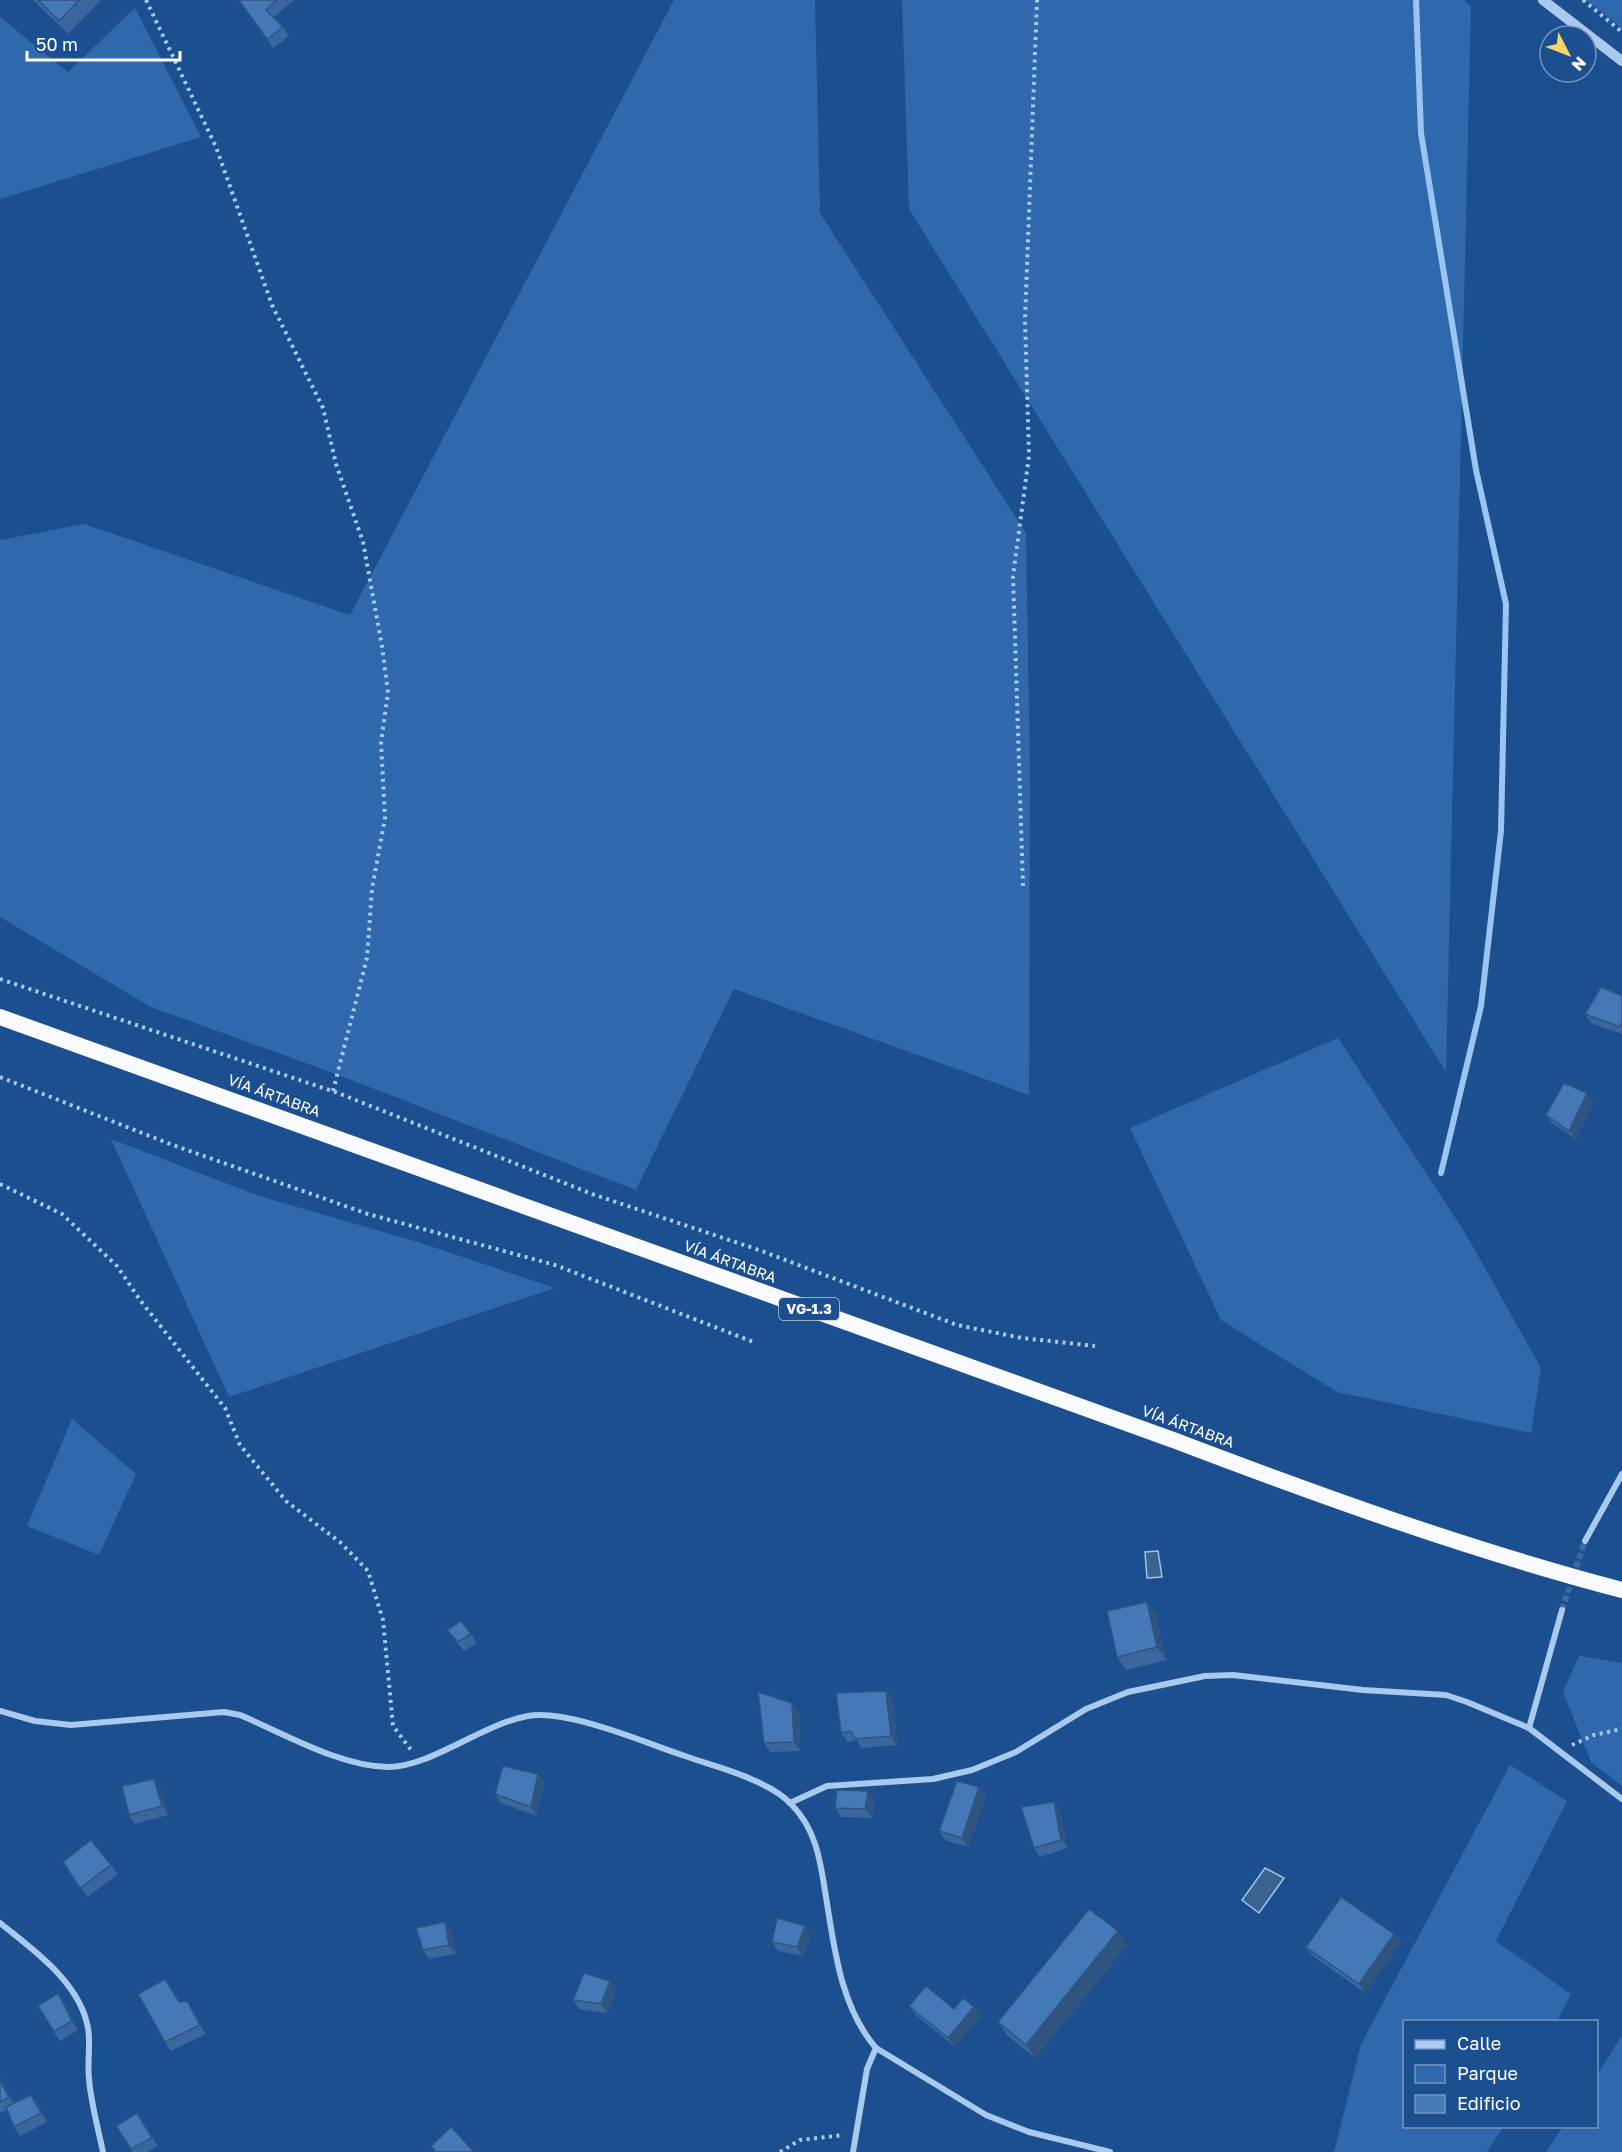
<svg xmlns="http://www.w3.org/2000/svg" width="1622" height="2152" font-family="'Golos Text',sans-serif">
  <rect width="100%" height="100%" fill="#1b4f8f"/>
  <!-- green -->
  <g fill="#2e69ad">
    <polygon points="674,0 815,0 820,213 1026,533 1030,771 1029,1095 734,989 636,1190 333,1073 151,1007 0,917 0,540 84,524 350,615"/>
    <polygon points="902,0 1464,0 1471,6 1446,1072 909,209"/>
    <polygon points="1586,0 1622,0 1622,28"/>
    <polygon points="135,8 201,137 0,199 0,17 68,72"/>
    <polygon points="1338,1038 1467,1236 1541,1368 1531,1433 1337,1392 1221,1320 1130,1128"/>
    <polygon points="111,1139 259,1196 418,1242 555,1288 229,1397"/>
    <polygon points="72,1419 136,1474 99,1555 27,1526"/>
    <polygon points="1579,1656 1622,1663 1622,1786 1591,1762 1563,1692"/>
    <polygon points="1510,1765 1567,1801 1496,1941 1571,1994 1557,2021 1404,2022 1404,2126 1503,2127 1487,2152 1334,2152 1361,2044"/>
    <polygon points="1622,2035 1622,2152 1546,2152 1563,2127 1596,2126 1597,2075"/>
  </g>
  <!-- water -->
  <g fill="#3c6290" stroke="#9cc4f0" stroke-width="1.5">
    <polygon points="1158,1551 1162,1577 1147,1578 1145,1552"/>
    <polygon points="1265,1868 1284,1878 1259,1913 1242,1900"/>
  </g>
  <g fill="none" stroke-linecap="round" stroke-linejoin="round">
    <!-- stream -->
    <polyline stroke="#9cc4f0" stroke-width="6" points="1416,0 1421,133 1476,470 1506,604 1501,831 1481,1006 1441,1173"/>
    <!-- minor-tunnel -->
    <polyline stroke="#3d69a0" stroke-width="6" stroke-dasharray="6 3" stroke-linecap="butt" points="1562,1610 1585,1541"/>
    <!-- path -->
    <g stroke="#a9c9ee" stroke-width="4" stroke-dasharray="3 4.5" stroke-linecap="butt">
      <polyline points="146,0 216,147 272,305 323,408 336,464 363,542 382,646 388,693 381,742 385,818 372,889 367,958 333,1091"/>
      <polyline points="1583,0 1622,32"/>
      <polyline points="1023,886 1013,576 1029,456 1025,320 1037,0"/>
      <polyline points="0,979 338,1093 592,1194 759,1250 957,1325 1022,1338 1095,1346"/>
      <polyline points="0,1077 170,1144 368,1214 555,1265 756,1343"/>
      <polyline points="0,1184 62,1214 117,1266 140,1300 225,1408 240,1445 286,1501 341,1543 368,1571 383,1620 393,1726 411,1750"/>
      <polyline points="1572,1745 1594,1735 1622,1729"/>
      <polyline points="780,2152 800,2140 844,2135"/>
    </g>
    <!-- minor -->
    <g stroke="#a9c9ee" stroke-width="6">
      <polyline points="1585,1541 1622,1474"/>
      <path d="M0,1711L35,1721L71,1725L224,1712L240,1715C285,1734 339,1766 388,1767C431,1767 482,1724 528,1716C568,1709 645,1743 685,1756C707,1764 732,1770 753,1780C767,1786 781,1793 791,1804C815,1828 820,1858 825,1891C834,1944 839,2005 876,2048L986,2115L1029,2132L1110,2152"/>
      <polyline points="1529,1728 1562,1610"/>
      <polyline points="790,1803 827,1786 933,1779 972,1770 1016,1752 1086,1709 1128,1692 1205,1676 1233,1675 1363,1690 1446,1695 1467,1702 1529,1728 1622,1799"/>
      <path d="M0,1923C33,1950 80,1982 88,2028C91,2044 87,2062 89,2079C91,2103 98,2128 103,2152"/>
      <polyline points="853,2152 867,2069 876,2048"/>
    </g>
    <!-- tertiary -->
    <polyline stroke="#a9c9ee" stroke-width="10" points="1543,0 1622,61"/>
    <!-- trunk -->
    <path stroke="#f8faff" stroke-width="16" d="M0,1017L1176,1441C1323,1497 1470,1550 1622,1590"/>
  </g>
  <!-- wall -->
  <g fill="#3a679d">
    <polygon points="33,0 101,0 68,34"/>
    <polygon points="238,0 294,0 274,17 283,27 289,36 273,48"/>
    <polygon points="1622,996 1622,1034 1591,1023 1585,1014"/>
    <polygon points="1593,1102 1576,1139 1553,1124 1546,1115"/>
    <polygon points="1147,1602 1156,1616 1166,1660 1126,1670 1117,1657"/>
    <polygon points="461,1621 477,1643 464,1651 454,1639 447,1630"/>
    <polygon points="886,1691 893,1699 897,1745 862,1748 856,1740 848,1742 841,1733"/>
    <polygon points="792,1703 799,1712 800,1751 770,1752 764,1743"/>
    <polygon points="154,1779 161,1788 168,1815 135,1824 129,1815"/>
    <polygon points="544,1783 537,1816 501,1803 495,1794"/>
    <polygon points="979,1787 986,1796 968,1847 945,1840 939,1831"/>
    <polygon points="868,1791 874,1800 872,1818 841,1817 835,1808"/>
    <polygon points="1054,1802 1060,1811 1067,1848 1040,1857 1034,1848"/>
    <polygon points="63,1862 111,1865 118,1874 87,1897"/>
    <polygon points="445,1922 451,1931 456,1954 429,1959 423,1950"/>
    <polygon points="811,1935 803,1956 778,1951 772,1942"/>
    <polygon points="1401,1942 1365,1993 1313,1956 1306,1947"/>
    <polygon points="1127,1945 1035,2058 1007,2035 998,2022"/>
    <polygon points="171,1988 180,2002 193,2010 206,2034 171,2051 165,2042"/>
    <polygon points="616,1990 607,2013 579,2009 573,2000"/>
    <polygon points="58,1993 64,2002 78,2030 60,2041 54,2032"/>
    <polygon points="909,2006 954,2009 974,2007 980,2016 955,2047 916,2015"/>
    <polygon points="0,2078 14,2104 31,2095 38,2103 47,2122 20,2136 14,2127 7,2110 0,2113"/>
    <polygon points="143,2122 158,2146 148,2152 132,2152 116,2126"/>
  </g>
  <!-- shaded-wall -->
  <g fill="#305480">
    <polygon points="1587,1093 1593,1102 1576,1139 1569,1131"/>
    <polygon points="1147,1602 1156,1616 1166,1660 1157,1647"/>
    <polygon points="886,1691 893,1699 897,1745 891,1736"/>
    <polygon points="792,1703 799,1712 800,1751 794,1742"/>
    <polygon points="538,1774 544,1783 537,1816 531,1807"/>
    <polygon points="154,1779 161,1788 168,1815 162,1806"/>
    <polygon points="979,1787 986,1796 968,1847 962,1838"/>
    <polygon points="868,1791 874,1800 872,1818 865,1809"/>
    <polygon points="1054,1802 1060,1811 1067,1848 1061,1840"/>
    <polygon points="445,1922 451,1931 456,1954 449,1945"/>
    <polygon points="805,1926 811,1935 803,1956 797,1947"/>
    <polygon points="1118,1931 1127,1945 1035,2058 1026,2045"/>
    <polygon points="1394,1934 1401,1942 1365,1993 1359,1984"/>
    <polygon points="610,1981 616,1990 607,2013 601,2004"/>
    <polygon points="58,1993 64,2002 78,2030 72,2021"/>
    <polygon points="187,2001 193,2010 206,2034 200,2025"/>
    <polygon points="974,2007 980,2016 955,2047 948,2038"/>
    <polygon points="0,2078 15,2106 9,2097 0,2081"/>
    <polygon points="31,2095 38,2103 47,2122 41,2113"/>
  </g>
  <!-- building -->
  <g fill="#4478b7" stroke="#305480" stroke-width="1.5">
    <polygon points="38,0 79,0 59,21"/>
    <polygon points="239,0 277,0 266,10 283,27 267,39"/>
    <polygon points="1601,987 1622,996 1622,1022 1620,1027 1585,1014"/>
    <polygon points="1564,1083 1587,1093 1569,1131 1546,1115"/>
    <polygon points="1147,1602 1157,1647 1117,1657 1107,1611"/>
    <polygon points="461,1621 471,1634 458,1642 447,1630"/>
    <polygon points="886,1691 891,1736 855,1739 851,1731 841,1733 836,1693"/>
    <polygon points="758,1692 792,1703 794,1742 764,1743"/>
    <polygon points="503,1766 538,1774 531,1807 495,1794"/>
    <polygon points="154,1779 162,1806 129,1815 122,1786"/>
    <polygon points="957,1781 979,1787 962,1838 939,1831"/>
    <polygon points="837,1790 868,1791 865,1809 835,1808"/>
    <polygon points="1054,1802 1061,1840 1034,1848 1021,1807"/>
    <polygon points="91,1840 111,1865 80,1888 63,1862"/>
    <polygon points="1341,1897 1394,1934 1359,1984 1306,1947"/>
    <polygon points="1089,1909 1118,1931 1026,2045 998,2022"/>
    <polygon points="777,1918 805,1926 797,1947 772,1942"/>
    <polygon points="445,1922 449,1945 423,1950 416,1928"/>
    <polygon points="584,1973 610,1981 601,2004 573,2000"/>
    <polygon points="165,1979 179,2002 187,2001 200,2025 165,2042 138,1994"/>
    <polygon points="926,1986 954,2009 963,1998 974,2007 948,2038 909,2006"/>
    <polygon points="58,1993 72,2021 54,2032 38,2006"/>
    <polygon points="0,2081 9,2097 0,2102"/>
    <polygon points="31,2095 41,2113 14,2127 6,2107"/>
    <polygon points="137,2113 152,2138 131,2149 116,2126"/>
    <polygon points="451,2127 474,2152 436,2152 431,2146"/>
  </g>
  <g text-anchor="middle" stroke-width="6" stroke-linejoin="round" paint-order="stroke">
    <!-- shield labels -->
    <rect fill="#1b4f8f" stroke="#bbcadd" stroke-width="1.5" x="779" y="1298" width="60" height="22" rx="4.5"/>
    <g font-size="14" font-weight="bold" fill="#fff">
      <text x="809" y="1314">VG-1.3</text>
    </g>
    <!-- street labels -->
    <g font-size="15" fill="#fff" stroke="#1b4f8f">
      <text transform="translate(274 1096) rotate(20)" y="5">VÍA ÁRTABRA</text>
      <text transform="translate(730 1262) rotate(20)" y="5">VÍA ÁRTABRA</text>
      <text transform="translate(1188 1427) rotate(20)" y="5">VÍA ÁRTABRA</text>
    </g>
  </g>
  <!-- legend -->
  <rect x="1403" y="2020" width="195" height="108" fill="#1b4f8f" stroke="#7695bc" stroke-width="1.5"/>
  <rect x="1415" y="2040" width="30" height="9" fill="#a9c9ee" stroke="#7695bc" stroke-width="1.5"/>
  <text x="1457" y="2050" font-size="18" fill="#ffffff">Calle</text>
  <rect x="1415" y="2065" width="30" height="18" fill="#2e69ad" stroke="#7695bc" stroke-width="1.5"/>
  <text x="1457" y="2080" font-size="18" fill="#ffffff">Parque</text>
  <rect x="1415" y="2095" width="30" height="18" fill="#4478b7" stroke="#7695bc" stroke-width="1.5"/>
  <text x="1457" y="2110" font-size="18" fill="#ffffff">Edificio</text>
  <!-- north arrow -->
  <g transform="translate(1568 54) rotate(132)"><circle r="28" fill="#1b4f8f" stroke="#7695bc" stroke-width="1.5"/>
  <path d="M0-4.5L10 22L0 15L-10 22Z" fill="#ffd166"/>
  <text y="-9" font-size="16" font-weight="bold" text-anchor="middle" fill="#ffffff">N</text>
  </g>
  <!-- scale -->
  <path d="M27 51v9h153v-9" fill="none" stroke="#ffffff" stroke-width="3"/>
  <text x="36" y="51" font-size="18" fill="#ffffff" stroke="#1b4f8f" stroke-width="4.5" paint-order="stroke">50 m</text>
</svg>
